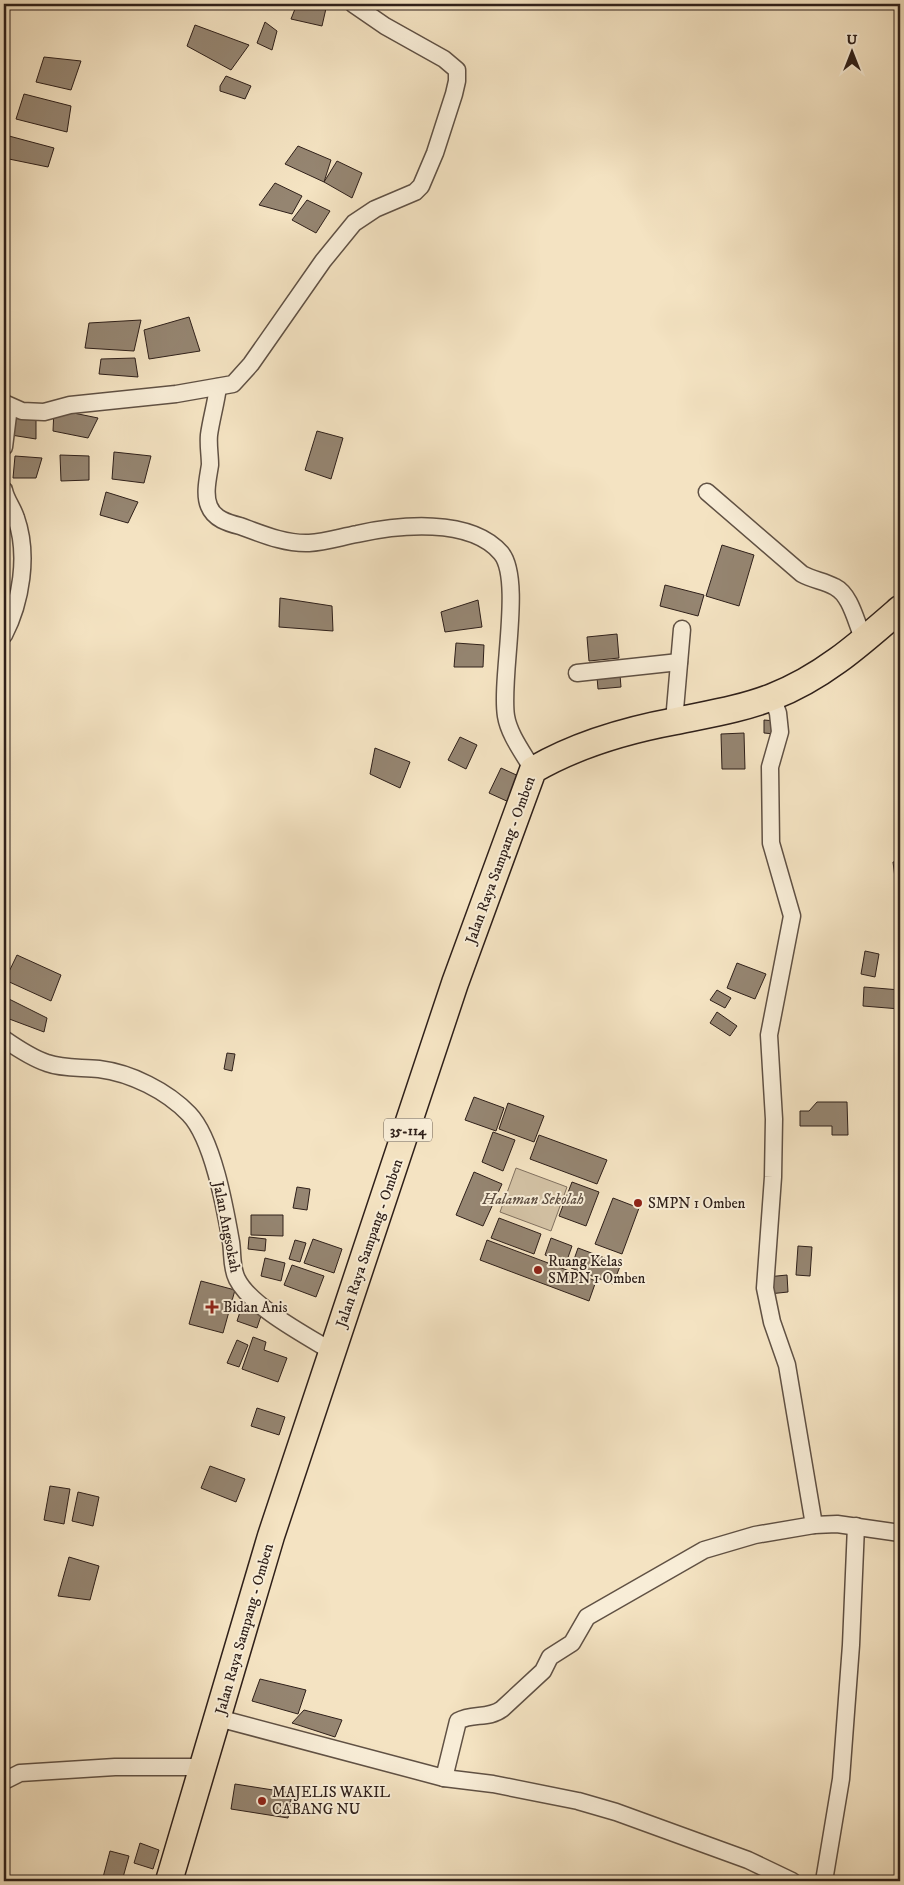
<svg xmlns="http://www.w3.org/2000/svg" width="904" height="1885" font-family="'IM FELL DW Pica',serif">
  <rect width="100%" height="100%" fill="#f4e3c2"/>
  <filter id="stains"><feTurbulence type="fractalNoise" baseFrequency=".004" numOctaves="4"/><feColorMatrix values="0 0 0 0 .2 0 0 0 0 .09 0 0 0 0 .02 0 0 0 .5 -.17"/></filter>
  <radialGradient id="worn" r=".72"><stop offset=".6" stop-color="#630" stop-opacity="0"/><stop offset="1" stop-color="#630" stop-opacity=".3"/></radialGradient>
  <!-- green -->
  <polygon fill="#d3c2a5" stroke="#817160" points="516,1168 567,1187 551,1231 500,1212"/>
  <!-- building -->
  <g fill="#958571" stroke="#2f201a">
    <polygon points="297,4 327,4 322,26 291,19"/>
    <polygon points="265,22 277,31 272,50 257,43"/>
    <polygon points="195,25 249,45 231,70 187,46"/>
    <polygon points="44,57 81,61 71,90 36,82"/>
    <polygon points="226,76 251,86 245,99 220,91 220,86"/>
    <polygon points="24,94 71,106 67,132 16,119"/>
    <polygon points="9,136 54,148 48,167 4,158"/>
    <polygon points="298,146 331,160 324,182 285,164"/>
    <polygon points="337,161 362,173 352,198 324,182"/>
    <polygon points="275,183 302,196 292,214 259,205"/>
    <polygon points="307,200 330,211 316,233 292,220"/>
    <polygon points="189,317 200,351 149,359 144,330"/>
    <polygon points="141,320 134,351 85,348 89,323"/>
    <polygon points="135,358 138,377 99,374 101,359"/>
    <polygon points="4,403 36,408 36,439 11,435"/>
    <polygon points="54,409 98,418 88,438 53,431"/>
    <polygon points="317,431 343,438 331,479 305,470"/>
    <polygon points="114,452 151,456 144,483 112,479"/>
    <polygon points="60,455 89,456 89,480 61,481"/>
    <polygon points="15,456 42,458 36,478 13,478"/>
    <polygon points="106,492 138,502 128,523 100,515"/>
    <polygon points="722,545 754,555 739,606 706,596"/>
    <polygon points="665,585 704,595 698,616 660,606"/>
    <polygon points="280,598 332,606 333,631 279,627"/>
    <polygon points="478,600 482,627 445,632 441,612"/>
    <polygon points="617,634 619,658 589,661 587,637"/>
    <polygon points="456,643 484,645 483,667 454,667"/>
    <polygon points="620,675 621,687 598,689 597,677"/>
    <polygon points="764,720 776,721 775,734 764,733"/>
    <polygon points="744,733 745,769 722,769 721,734"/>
    <polygon points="460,737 477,745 466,769 448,760"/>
    <polygon points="375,748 410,762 400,788 370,774"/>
    <polygon points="501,768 523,778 511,803 489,793"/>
    <polygon points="900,861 900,885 896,886 893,862"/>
    <polygon points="865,951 879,954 875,977 861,974"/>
    <polygon points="17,955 61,975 51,1001 5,980"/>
    <polygon points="737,963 766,974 755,999 727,988"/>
    <polygon points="864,987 900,990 900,1009 863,1006"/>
    <polygon points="717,990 731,998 725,1008 710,1000"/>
    <polygon points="5,997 47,1018 44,1032 4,1017"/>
    <polygon points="717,1012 737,1026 730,1036 710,1023"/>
    <polygon points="227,1053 235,1054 232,1071 224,1069"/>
    <polygon points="474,1097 504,1108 496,1131 465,1120"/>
    <polygon points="817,1102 847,1102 848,1135 832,1135 832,1126 800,1126 800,1111 809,1111"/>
    <polygon points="508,1103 544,1116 534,1142 499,1129"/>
    <polygon points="493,1132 515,1140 503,1171 482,1162"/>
    <polygon points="539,1135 607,1160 597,1184 530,1159"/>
    <polygon points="474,1172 502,1184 483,1226 456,1215"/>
    <polygon points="572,1182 599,1192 586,1226 559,1216"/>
    <polygon points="297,1187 310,1189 307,1210 293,1208"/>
    <polygon points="613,1198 639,1208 622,1254 595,1244"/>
    <polygon points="251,1215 283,1215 283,1236 251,1235"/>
    <polygon points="499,1218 541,1234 534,1254 491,1238"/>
    <polygon points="249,1237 266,1239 265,1251 248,1249"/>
    <polygon points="551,1238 572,1246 566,1263 545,1255"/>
    <polygon points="313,1239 342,1249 334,1273 304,1263"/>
    <polygon points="295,1240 306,1243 300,1262 289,1259"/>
    <polygon points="487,1240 596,1281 589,1301 480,1260"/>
    <polygon points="798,1246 812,1247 810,1276 796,1275"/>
    <polygon points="578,1248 621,1264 613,1284 571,1268"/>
    <polygon points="265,1258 285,1263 281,1281 261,1276"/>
    <polygon points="292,1265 324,1276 316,1297 284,1285"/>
    <polygon points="787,1275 788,1292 769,1294 767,1277"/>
    <polygon points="201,1281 235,1290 223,1333 189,1324"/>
    <polygon points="242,1306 262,1313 257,1328 237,1321"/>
    <polygon points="253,1337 266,1342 264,1350 287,1358 278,1382 242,1369"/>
    <polygon points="237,1340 248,1345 239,1367 227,1363"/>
    <polygon points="257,1408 285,1417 279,1435 251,1426"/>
    <polygon points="210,1466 245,1479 236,1502 201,1488"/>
    <polygon points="50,1486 70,1489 64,1524 44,1520"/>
    <polygon points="78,1492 99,1497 93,1526 72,1521"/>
    <polygon points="69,1557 99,1566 90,1600 58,1596"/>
    <polygon points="260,1679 306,1690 298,1714 252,1701"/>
    <polygon points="304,1710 342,1720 335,1737 292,1723"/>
    <polygon points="235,1784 292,1793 288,1818 231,1809"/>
    <polygon points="140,1843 159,1850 153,1869 134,1863"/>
    <polygon points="110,1851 129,1856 122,1881 102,1881"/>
  </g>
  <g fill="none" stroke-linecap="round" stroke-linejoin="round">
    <!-- street casing -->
    <g stroke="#605144" stroke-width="19">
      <g id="street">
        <path d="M218,387C216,403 211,420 209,435C208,445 210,455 210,465C208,478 204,494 209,506C214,519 228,523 240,526C262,534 285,544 309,543C325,542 341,537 357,534C398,525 470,517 501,553C523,579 500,678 506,716C509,735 524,754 533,770"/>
        <polyline points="4,403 22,411 44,412 70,405 176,394 233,384 251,364 323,261 354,223 375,209 415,192 421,186 435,153 454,94 457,81 457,70 444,59 385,26 353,4"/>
        <polyline points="4,447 9,407"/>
        <path d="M4,490C6,500 13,508 16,518C29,555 21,602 4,635"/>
        <path d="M707,492L802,574C813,580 824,581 835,587C851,595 856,623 864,640"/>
        <polyline points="577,673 679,662"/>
        <polyline points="772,697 778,713 780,732 770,767 771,843 792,916 769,1035 774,1119 773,1177 765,1288 772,1322 787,1365 814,1525"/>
        <polyline points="674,721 682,629"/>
        <path d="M4,1039C17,1048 32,1058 47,1063C63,1069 82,1067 99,1069C131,1073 167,1091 189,1114C213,1139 225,1208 231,1242C233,1255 231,1267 237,1279C250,1306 307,1336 333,1352"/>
        <polyline points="218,1718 444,1778 493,1784 578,1801 616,1812 748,1860 792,1881"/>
        <path d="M444,1778L458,1721C472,1713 489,1719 502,1709L543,1671L550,1657L572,1643L587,1617L704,1550L755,1535L814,1525L837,1524L900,1533"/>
        <polyline points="4,1781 20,1773 115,1767 202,1767"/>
        <polyline points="824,1881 841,1779 851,1645 856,1526"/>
      </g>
    </g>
    <!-- primary casing -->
    <g stroke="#2f201a" stroke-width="29">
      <path id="primary" d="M169,1881L271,1536L455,983L533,770C576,745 627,730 676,721C709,714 741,709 772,697C822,678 861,643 900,609"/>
    </g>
    <!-- street -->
    <use href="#street" stroke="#f8edd7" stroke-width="16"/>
    <!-- primary -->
    <use href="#primary" stroke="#f4e3c2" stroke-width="26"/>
  </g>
  <!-- markers -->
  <g fill="#8f2418" stroke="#f8edd7" stroke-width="2">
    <circle cx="638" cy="1203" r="5"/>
    <circle cx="538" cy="1270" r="5"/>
    <path d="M209.5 1299.5h5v5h5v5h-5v5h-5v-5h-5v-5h5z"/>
    <circle cx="262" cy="1801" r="5"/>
  </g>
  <g text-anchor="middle" stroke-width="4" stroke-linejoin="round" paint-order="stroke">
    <!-- shield labels -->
    <rect fill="#f8edd7" stroke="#6b5e53" stroke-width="1" x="384" y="1118.5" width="48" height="23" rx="4"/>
    <g font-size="14" font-weight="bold" fill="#2f201a">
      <text x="408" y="1135">35-114</text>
    </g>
    <!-- street labels -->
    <g font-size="15" fill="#2f201a" stroke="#f8edd7">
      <text transform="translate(500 860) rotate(-70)" y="5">Jalan Raya Sampang - Omben</text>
      <text transform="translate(227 1227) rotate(79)" y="5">Jalan Angsokah</text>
      <text transform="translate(369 1243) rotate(-71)" y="5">Jalan Raya Sampang - Omben</text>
      <text transform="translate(244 1629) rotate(-74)" y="5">Jalan Raya Sampang - Omben</text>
    </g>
    <!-- park labels -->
    <g font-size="15" font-style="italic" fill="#605144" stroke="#f8edd7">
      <text x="533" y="1204">Halaman Sekolah</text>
    </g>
    <!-- poi labels -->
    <g font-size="15" fill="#2f201a" stroke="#f8edd7" text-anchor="start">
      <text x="648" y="1208">SMPN 1 Omben</text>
      <text x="548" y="1266">Ruang Kelas<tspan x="548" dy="17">SMPN 1 Omben</tspan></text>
      <text x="223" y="1312">Bidan Anis</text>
      <text x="272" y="1797">MAJELIS WAKIL<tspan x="272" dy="17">CABANG NU</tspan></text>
    </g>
  </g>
  <!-- margin -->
  <rect width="904" height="1885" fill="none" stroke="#f4e3c2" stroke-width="20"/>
  <rect x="5" y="5" width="894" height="1875" fill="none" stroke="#2f201a" stroke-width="2.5"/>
  <rect x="10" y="10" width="884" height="1865" fill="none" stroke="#2f201a"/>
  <!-- north arrow -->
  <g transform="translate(852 52)" stroke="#f8edd7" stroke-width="4" paint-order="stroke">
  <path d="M0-4L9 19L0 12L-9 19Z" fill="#2f201a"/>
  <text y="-8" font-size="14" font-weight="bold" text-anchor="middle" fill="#2f201a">U</text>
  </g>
  <rect width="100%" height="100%" filter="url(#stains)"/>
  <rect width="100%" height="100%" fill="url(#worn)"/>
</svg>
